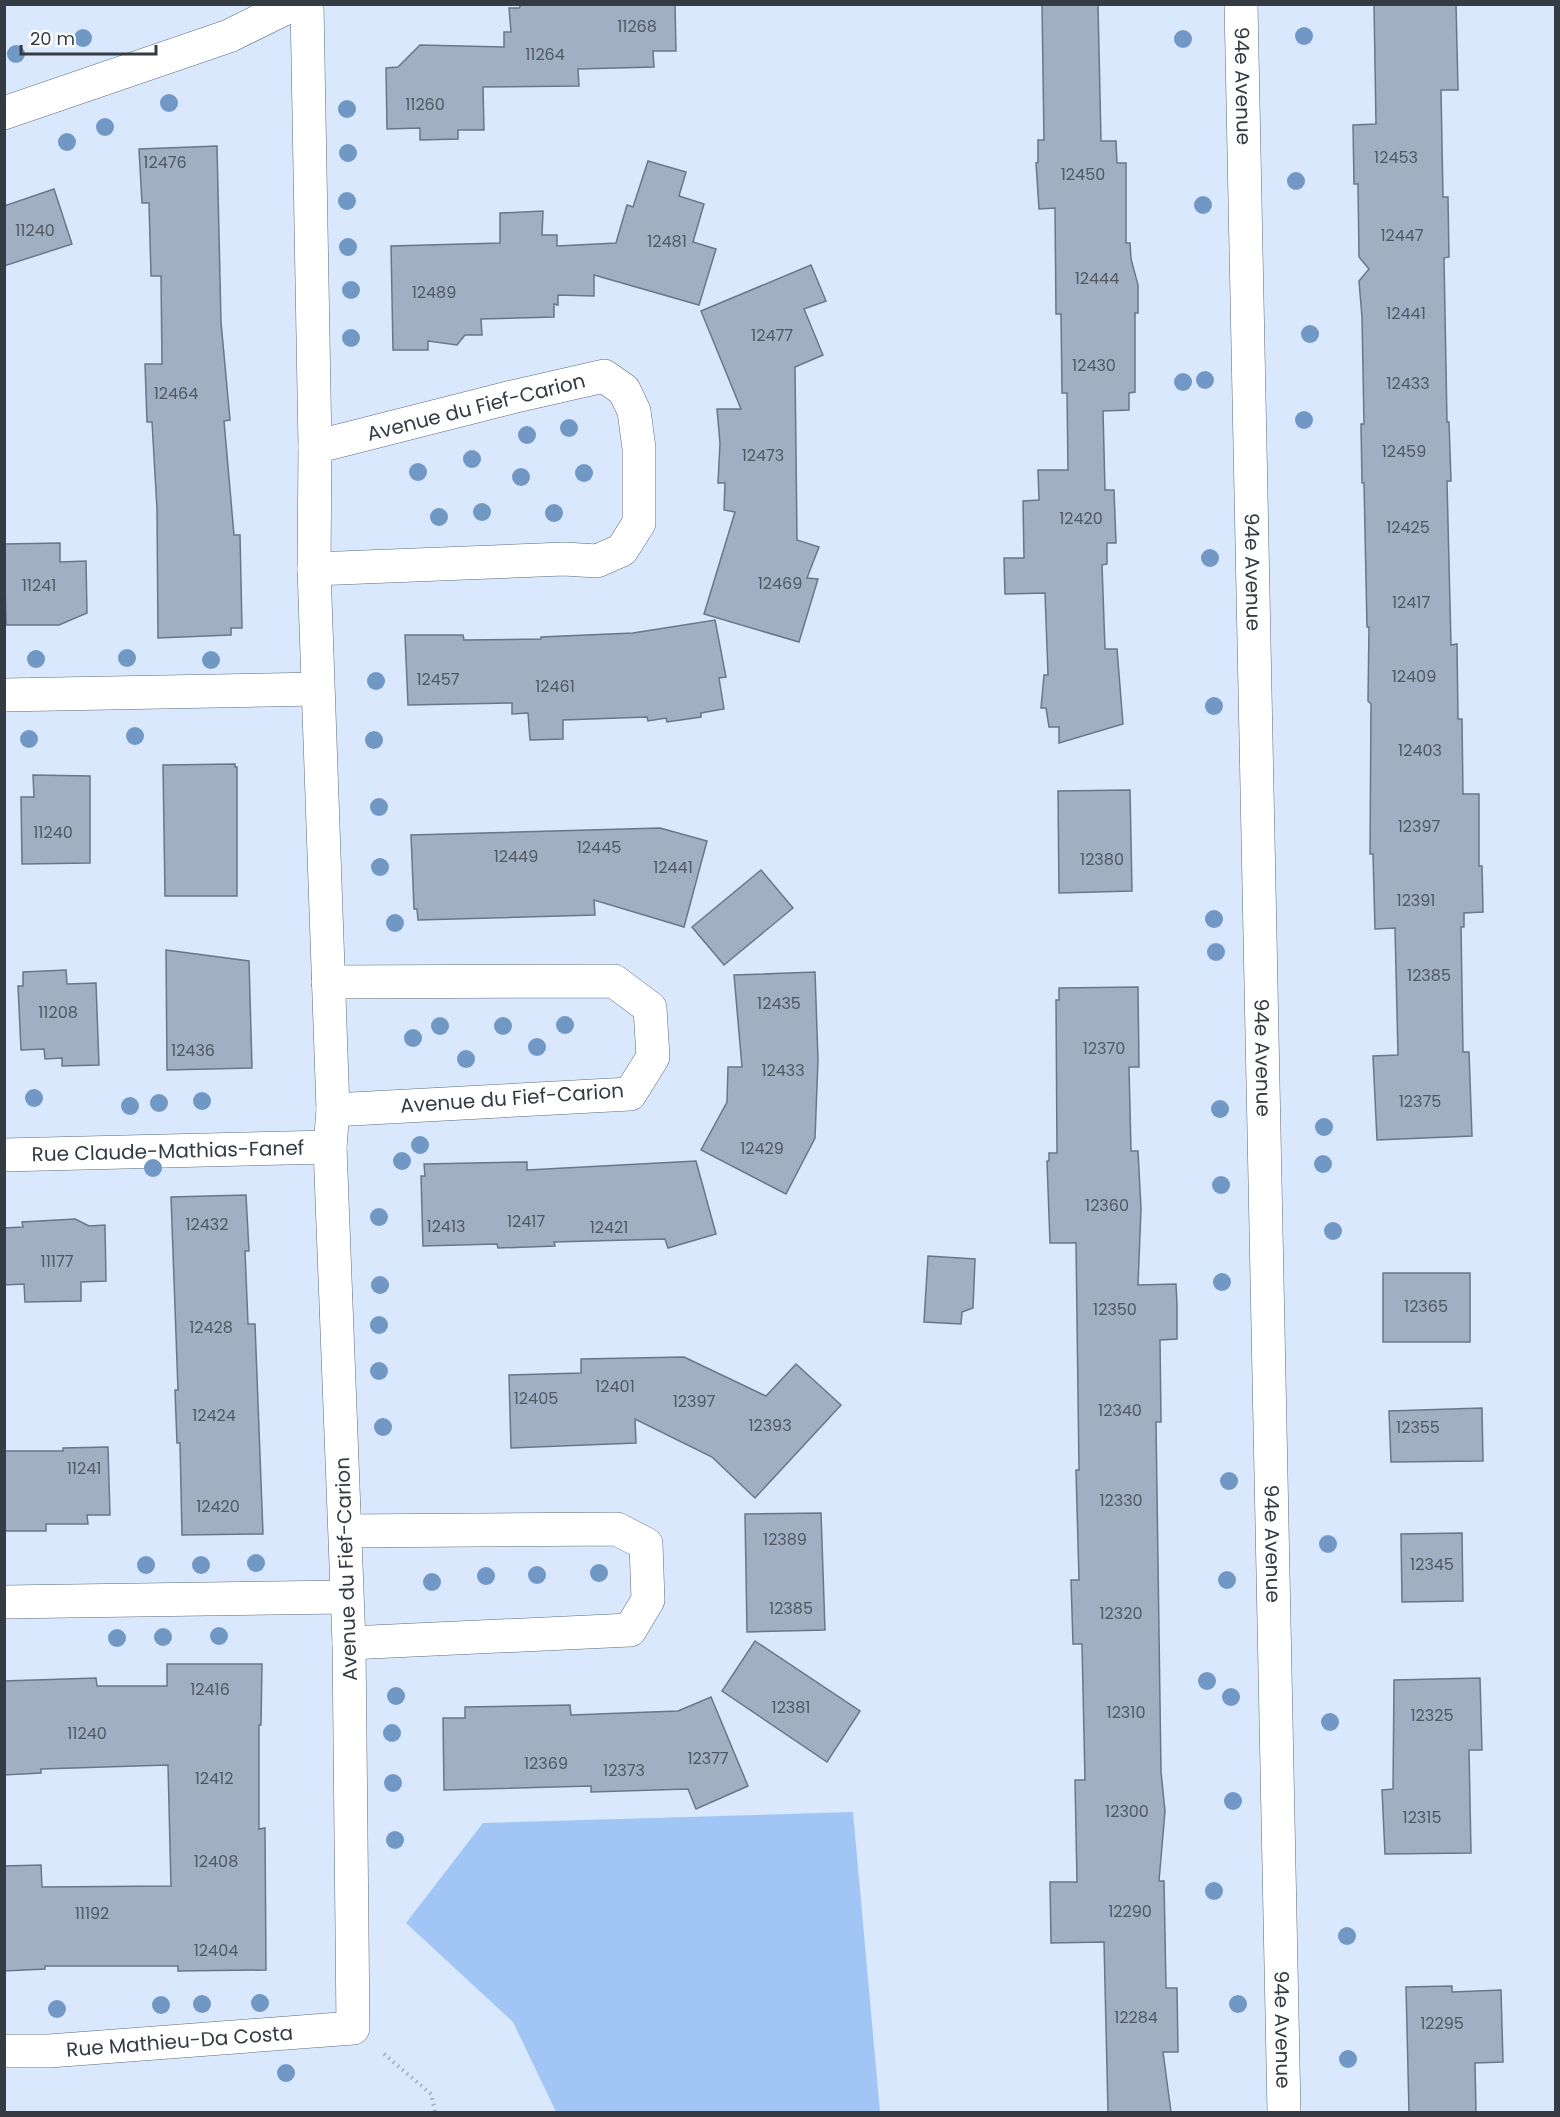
<svg xmlns="http://www.w3.org/2000/svg" width="1560" height="2117" font-family="Poppins,sans-serif">
  <rect width="100%" height="100%" fill="#d9e8fc"/>
  <!-- green -->
  <polygon fill="#a1c6f5" points="853,1812 880,2112 556,2112 513,2022 406,1923 483,1823"/>
  <!-- building -->
  <g fill="#a0afc2" stroke="#697789" stroke-width="1.5">
    <polygon points="522,4 675,4 676,51 653,51 654,67 578,69 579,86 483,87 484,130 458,130 458,139 420,140 420,128 387,129 386,68 398,67 420,45 504,47 504,32 511,32 509,8 519,8"/>
    <polygon points="1042,4 1098,4 1101,141 1116,141 1117,163 1126,163 1126,243 1130,243 1131,259 1138,285 1138,313 1135,313 1135,392 1129,393 1129,410 1103,411 1105,490 1114,490 1116,543 1107,543 1107,564 1102,565 1105,649 1117,649 1123,724 1059,743 1059,727 1049,727 1046,708 1041,708 1044,675 1048,675 1045,593 1005,594 1004,558 1024,558 1023,501 1039,500 1038,470 1068,470 1067,393 1062,393 1061,314 1056,314 1055,208 1039,209 1036,163 1038,162 1038,140 1044,140"/>
    <polygon points="1374,4 1456,4 1458,90 1441,90 1443,197 1448,197 1449,257 1444,258 1447,422 1449,422 1451,481 1447,481 1451,645 1457,644 1458,719 1462,719 1463,794 1479,794 1479,866 1482,866 1483,912 1464,913 1464,927 1461,927 1463,1052 1469,1052 1472,1136 1377,1140 1373,1056 1398,1055 1395,928 1375,929 1373,854 1370,854 1371,704 1368,701 1369,627 1367,627 1364,483 1362,483 1361,424 1364,424 1362,317 1359,281 1369,269 1359,257 1358,184 1354,184 1353,125 1376,124"/>
    <polygon points="217,146 221,322 230,420 224,421 234,535 240,535 242,628 231,628 231,635 158,638 157,509 152,422 147,422 145,364 162,364 161,276 151,276 149,203 142,203 139,149"/>
    <polygon points="648,161 686,172 679,196 704,204 693,242 716,249 699,305 594,275 594,296 558,295 558,305 554,304 554,317 481,319 482,335 465,335 457,345 428,341 428,350 393,350 391,246 500,243 500,213 543,211 542,235 557,235 557,246 616,243 627,205 633,207"/>
    <polygon points="54,189 72,244 4,266 4,206"/>
    <polygon points="811,265 826,301 804,309 823,355 795,367 797,540 819,547 807,578 818,579 799,642 704,614 735,512 724,510 725,483 718,483 720,443 717,409 741,409 701,311"/>
    <polygon points="60,543 60,562 86,561 87,613 59,625 6,625 4,544"/>
    <polygon points="715,620 726,677 719,678 724,709 701,713 701,717 667,722 666,718 648,721 647,717 563,720 563,739 530,740 528,713 512,714 512,703 408,705 405,635 463,635 464,640 541,639 541,637 633,633"/>
    <polygon points="235,764 235,767 237,767 237,896 165,896 163,765"/>
    <polygon points="33,775 90,776 90,863 22,864 21,797 34,797"/>
    <polygon points="1130,790 1132,891 1059,893 1058,791"/>
    <polygon points="660,828 707,841 684,927 594,900 595,915 418,920 417,909 414,909 411,835"/>
    <polygon points="761,870 793,908 724,965 692,927"/>
    <polygon points="166,950 249,961 252,1068 167,1070"/>
    <polygon points="66,970 67,984 96,983 99,1065 62,1066 62,1058 45,1059 44,1049 21,1050 18,986 23,986 23,972"/>
    <polygon points="815,972 818,1060 815,1138 786,1194 701,1150 727,1102 728,1067 742,1067 734,975"/>
    <polygon points="1138,987 1139,1067 1129,1067 1131,1151 1138,1151 1141,1209 1138,1285 1176,1284 1177,1304 1177,1339 1160,1340 1161,1422 1156,1422 1161,1772 1165,1811 1159,1881 1164,1881 1166,1988 1177,1988 1178,2052 1163,2052 1171,2112 1108,2112 1104,1942 1051,1943 1050,1882 1077,1882 1075,1780 1085,1780 1082,1644 1073,1644 1071,1580 1079,1580 1076,1470 1079,1470 1076,1243 1050,1243 1047,1161 1049,1161 1049,1153 1057,1153 1056,1000 1059,1000 1059,988"/>
    <polygon points="696,1161 716,1234 668,1248 665,1239 554,1242 555,1246 498,1248 497,1244 423,1246 421,1176 425,1176 424,1164 527,1162 527,1170"/>
    <polygon points="246,1195 249,1251 245,1251 248,1324 255,1324 263,1534 182,1535 180,1443 177,1443 175,1390 178,1390 171,1197"/>
    <polygon points="75,1219 89,1226 105,1225 106,1281 81,1282 81,1301 25,1302 24,1284 4,1285 4,1228 23,1227 22,1222"/>
    <polygon points="928,1256 975,1259 973,1308 962,1312 961,1324 924,1322"/>
    <rect x="1383" y="1273" width="87" height="69"/>
    <polygon points="684,1357 766,1396 796,1364 841,1405 755,1498 712,1457 635,1419 636,1443 511,1448 509,1375 581,1373 581,1359"/>
    <polygon points="1482,1408 1483,1461 1391,1462 1389,1411"/>
    <polygon points="108,1447 110,1515 87,1515 88,1524 46,1524 46,1531 4,1531 4,1451 63,1451 63,1448"/>
    <polygon points="821,1513 825,1630 747,1632 745,1514"/>
    <polygon points="1462,1533 1463,1601 1402,1602 1401,1534"/>
    <polygon points="755,1641 860,1711 827,1762 722,1691"/>
    <polygon points="167,1664 262,1664 261,1725 259,1725 259,1829 265,1828 266,1970 178,1971 178,1966 45,1966 45,1969 4,1971 4,1866 41,1865 42,1887 171,1886 168,1765 41,1769 41,1773 4,1775 4,1681 96,1678 97,1686 167,1686"/>
    <polygon points="1480,1678 1482,1750 1469,1750 1471,1853 1385,1854 1382,1790 1393,1789 1394,1680"/>
    <polygon points="711,1697 748,1786 696,1809 688,1789 591,1792 591,1786 444,1790 443,1718 465,1718 465,1707 570,1705 571,1715 678,1711"/>
    <polygon points="1452,1986 1452,1992 1501,1990 1503,2062 1475,2063 1476,2112 1409,2112 1406,1987"/>
  </g>
  <g fill="none" stroke-linecap="round" stroke-linejoin="round">
    <!-- street casing -->
    <g stroke="#5d6b7c" stroke-width="34">
      <g id="street">
        <path id="s1" d="M1241,4L1284,2112"/>
        <polyline points="4,113 229,36 294,4"/>
        <polyline points="314,569 564,559 597,561 622,550 639,523 639,448 634,411 624,390 604,376 512,397 315,447"/>
        <polyline points="4,695 317,689"/>
        <polyline points="328,982 614,981 650,1008 653,1057 630,1094 333,1110"/>
        <path id="s2" d="M4,1155L330,1147"/>
        <polyline points="346,1531 617,1529 646,1544 648,1600 630,1630 349,1643"/>
        <polyline points="4,1602 346,1597"/>
        <path id="s3" d="M4,2051H49L353,2028L349,1643L330,1147L333,1110L314,569L315,447L307,4"/>
      </g>
    </g>
    <!-- path -->
    <polyline stroke="#a0abbb" stroke-width="4" stroke-dasharray="1.5 4.5" stroke-linecap="butt" points="384,2054 431,2094 435,2112"/>
    <!-- street -->
    <use href="#street" stroke="#fff" stroke-width="33"/>
  </g>
  <!-- trees -->
  <g fill="#7197c4">
    <circle cx="1304" cy="36" r="9"/>
    <circle cx="83" cy="38" r="9"/>
    <circle cx="1183" cy="39" r="9"/>
    <circle cx="16" cy="54" r="9"/>
    <circle cx="169" cy="103" r="9"/>
    <circle cx="347" cy="109" r="9"/>
    <circle cx="105" cy="127" r="9"/>
    <circle cx="67" cy="142" r="9"/>
    <circle cx="348" cy="153" r="9"/>
    <circle cx="1296" cy="181" r="9"/>
    <circle cx="347" cy="201" r="9"/>
    <circle cx="1203" cy="205" r="9"/>
    <circle cx="348" cy="247" r="9"/>
    <circle cx="351" cy="290" r="9"/>
    <circle cx="1310" cy="334" r="9"/>
    <circle cx="351" cy="338" r="9"/>
    <circle cx="1205" cy="380" r="9"/>
    <circle cx="1183" cy="382" r="9"/>
    <circle cx="1304" cy="420" r="9"/>
    <circle cx="569" cy="428" r="9"/>
    <circle cx="527" cy="435" r="9"/>
    <circle cx="472" cy="459" r="9"/>
    <circle cx="418" cy="472" r="9"/>
    <circle cx="584" cy="473" r="9"/>
    <circle cx="521" cy="477" r="9"/>
    <circle cx="482" cy="512" r="9"/>
    <circle cx="554" cy="513" r="9"/>
    <circle cx="439" cy="517" r="9"/>
    <circle cx="1210" cy="558" r="9"/>
    <circle cx="127" cy="658" r="9"/>
    <circle cx="36" cy="659" r="9"/>
    <circle cx="211" cy="660" r="9"/>
    <circle cx="376" cy="681" r="9"/>
    <circle cx="1214" cy="706" r="9"/>
    <circle cx="135" cy="736" r="9"/>
    <circle cx="29" cy="739" r="9"/>
    <circle cx="374" cy="740" r="9"/>
    <circle cx="379" cy="807" r="9"/>
    <circle cx="380" cy="867" r="9"/>
    <circle cx="1214" cy="919" r="9"/>
    <circle cx="395" cy="923" r="9"/>
    <circle cx="1216" cy="952" r="9"/>
    <circle cx="565" cy="1025" r="9"/>
    <circle cx="440" cy="1026" r="9"/>
    <circle cx="503" cy="1026" r="9"/>
    <circle cx="413" cy="1038" r="9"/>
    <circle cx="537" cy="1047" r="9"/>
    <circle cx="466" cy="1059" r="9"/>
    <circle cx="34" cy="1098" r="9"/>
    <circle cx="202" cy="1101" r="9"/>
    <circle cx="159" cy="1103" r="9"/>
    <circle cx="130" cy="1106" r="9"/>
    <circle cx="1220" cy="1109" r="9"/>
    <circle cx="1324" cy="1127" r="9"/>
    <circle cx="420" cy="1145" r="9"/>
    <circle cx="402" cy="1161" r="9"/>
    <circle cx="1323" cy="1164" r="9"/>
    <circle cx="153" cy="1168" r="9"/>
    <circle cx="1221" cy="1185" r="9"/>
    <circle cx="379" cy="1217" r="9"/>
    <circle cx="1333" cy="1231" r="9"/>
    <circle cx="1222" cy="1282" r="9"/>
    <circle cx="380" cy="1285" r="9"/>
    <circle cx="379" cy="1325" r="9"/>
    <circle cx="379" cy="1371" r="9"/>
    <circle cx="383" cy="1427" r="9"/>
    <circle cx="1229" cy="1481" r="9"/>
    <circle cx="1328" cy="1544" r="9"/>
    <circle cx="256" cy="1563" r="9"/>
    <circle cx="146" cy="1565" r="9"/>
    <circle cx="201" cy="1565" r="9"/>
    <circle cx="599" cy="1573" r="9"/>
    <circle cx="537" cy="1575" r="9"/>
    <circle cx="486" cy="1576" r="9"/>
    <circle cx="1227" cy="1580" r="9"/>
    <circle cx="432" cy="1582" r="9"/>
    <circle cx="219" cy="1636" r="9"/>
    <circle cx="163" cy="1637" r="9"/>
    <circle cx="117" cy="1638" r="9"/>
    <circle cx="1207" cy="1681" r="9"/>
    <circle cx="396" cy="1696" r="9"/>
    <circle cx="1231" cy="1697" r="9"/>
    <circle cx="1330" cy="1722" r="9"/>
    <circle cx="392" cy="1733" r="9"/>
    <circle cx="393" cy="1783" r="9"/>
    <circle cx="1233" cy="1801" r="9"/>
    <circle cx="395" cy="1840" r="9"/>
    <circle cx="1214" cy="1891" r="9"/>
    <circle cx="1347" cy="1936" r="9"/>
    <circle cx="260" cy="2003" r="9"/>
    <circle cx="202" cy="2004" r="9"/>
    <circle cx="1238" cy="2004" r="9"/>
    <circle cx="161" cy="2005" r="9"/>
    <circle cx="57" cy="2009" r="9"/>
    <circle cx="1348" cy="2059" r="9"/>
    <circle cx="286" cy="2073" r="9"/>
  </g>
  <g text-anchor="middle" stroke-width="4.5" stroke-linejoin="round" paint-order="stroke">
    <!-- number labels -->
    <g font-size="16" fill="#505863">
      <text x="637" y="32">11268</text>
      <text x="545" y="60">11264</text>
      <text x="425" y="110">11260</text>
      <text x="1396" y="163">12453</text>
      <text x="165" y="168">12476</text>
      <text x="1083" y="180">12450</text>
      <text x="35" y="236">11240</text>
      <text x="1402" y="241">12447</text>
      <text x="667" y="247">12481</text>
      <text x="1097" y="284">12444</text>
      <text x="434" y="298">12489</text>
      <text x="1406" y="319">12441</text>
      <text x="772" y="341">12477</text>
      <text x="1094" y="371">12430</text>
      <text x="1408" y="389">12433</text>
      <text x="176" y="399">12464</text>
      <text x="1404" y="457">12459</text>
      <text x="763" y="461">12473</text>
      <text x="1081" y="524">12420</text>
      <text x="1408" y="533">12425</text>
      <text x="780" y="589">12469</text>
      <text x="39" y="591">11241</text>
      <text x="1411" y="608">12417</text>
      <text x="1414" y="682">12409</text>
      <text x="438" y="685">12457</text>
      <text x="555" y="692">12461</text>
      <text x="1420" y="756">12403</text>
      <text x="1419" y="832">12397</text>
      <text x="53" y="838">11240</text>
      <text x="599" y="853">12445</text>
      <text x="516" y="862">12449</text>
      <text x="1102" y="865">12380</text>
      <text x="673" y="873">12441</text>
      <text x="1416" y="906">12391</text>
      <text x="1429" y="981">12385</text>
      <text x="779" y="1009">12435</text>
      <text x="58" y="1018">11208</text>
      <text x="1104" y="1054">12370</text>
      <text x="193" y="1056">12436</text>
      <text x="783" y="1076">12433</text>
      <text x="1420" y="1107">12375</text>
      <text x="762" y="1154">12429</text>
      <text x="1107" y="1211">12360</text>
      <text x="526" y="1227">12417</text>
      <text x="207" y="1230">12432</text>
      <text x="446" y="1232">12413</text>
      <text x="609" y="1233">12421</text>
      <text x="57" y="1267">11177</text>
      <text x="1426" y="1312">12365</text>
      <text x="1115" y="1315">12350</text>
      <text x="211" y="1333">12428</text>
      <text x="615" y="1392">12401</text>
      <text x="536" y="1404">12405</text>
      <text x="694" y="1407">12397</text>
      <text x="1120" y="1416">12340</text>
      <text x="214" y="1421">12424</text>
      <text x="770" y="1431">12393</text>
      <text x="1418" y="1433">12355</text>
      <text x="84" y="1474">11241</text>
      <text x="1121" y="1506">12330</text>
      <text x="218" y="1512">12420</text>
      <text x="785" y="1545">12389</text>
      <text x="1432" y="1570">12345</text>
      <text x="791" y="1614">12385</text>
      <text x="1121" y="1619">12320</text>
      <text x="210" y="1695">12416</text>
      <text x="791" y="1713">12381</text>
      <text x="1126" y="1718">12310</text>
      <text x="1432" y="1721">12325</text>
      <text x="87" y="1739">11240</text>
      <text x="708" y="1764">12377</text>
      <text x="546" y="1769">12369</text>
      <text x="624" y="1776">12373</text>
      <text x="214" y="1784">12412</text>
      <text x="1127" y="1817">12300</text>
      <text x="1422" y="1823">12315</text>
      <text x="216" y="1867">12408</text>
      <text x="1130" y="1917">12290</text>
      <text x="92" y="1919">11192</text>
      <text x="216" y="1956">12404</text>
      <text x="1136" y="2023">12284</text>
      <text x="1442" y="2029">12295</text>
    </g>
    <!-- street labels -->
    <g font-size="20" fill="#353b43" stroke="#fff">
      <text dy="7" stroke="none"><textPath href="#s1" startOffset="82">94e Avenue</textPath></text>
      <text transform="translate(476 407) rotate(-14)" y="7">Avenue du Fief-Carion</text>
      <text dy="7" stroke="none"><textPath href="#s1" startOffset="568">94e Avenue</textPath></text>
      <text dy="7" stroke="none"><textPath href="#s1" startOffset="1054">94e Avenue</textPath></text>
      <text transform="translate(512 1098) rotate(-4)" y="7">Avenue du Fief-Carion</text>
      <text dy="7" stroke="none"><textPath href="#s2" startOffset="164">Rue Claude-Mathias-Fanef</textPath></text>
      <text dy="7" stroke="none"><textPath href="#s1" startOffset="1540">94e Avenue</textPath></text>
      <text transform="translate(346 1569) rotate(-92)" y="7">Avenue du Fief-Carion</text>
      <text dy="7" stroke="none"><textPath href="#s1" startOffset="2026">94e Avenue</textPath></text>
      <text dy="7" stroke="none"><textPath href="#s3" startOffset="176">Rue Mathieu-Da Costa</textPath></text>
    </g>
  </g>
  <!-- border -->
  <rect width="1560" height="2117" fill="none" stroke="#353b43" stroke-width="12"/>
  <!-- scale -->
  <path d="M21 45v9h135v-9" fill="none" stroke="#353b43" stroke-width="3"/>
  <text x="30" y="45" font-size="18" fill="#353b43" stroke="#ffffff" stroke-width="4.5" paint-order="stroke">20 m</text>
</svg>
